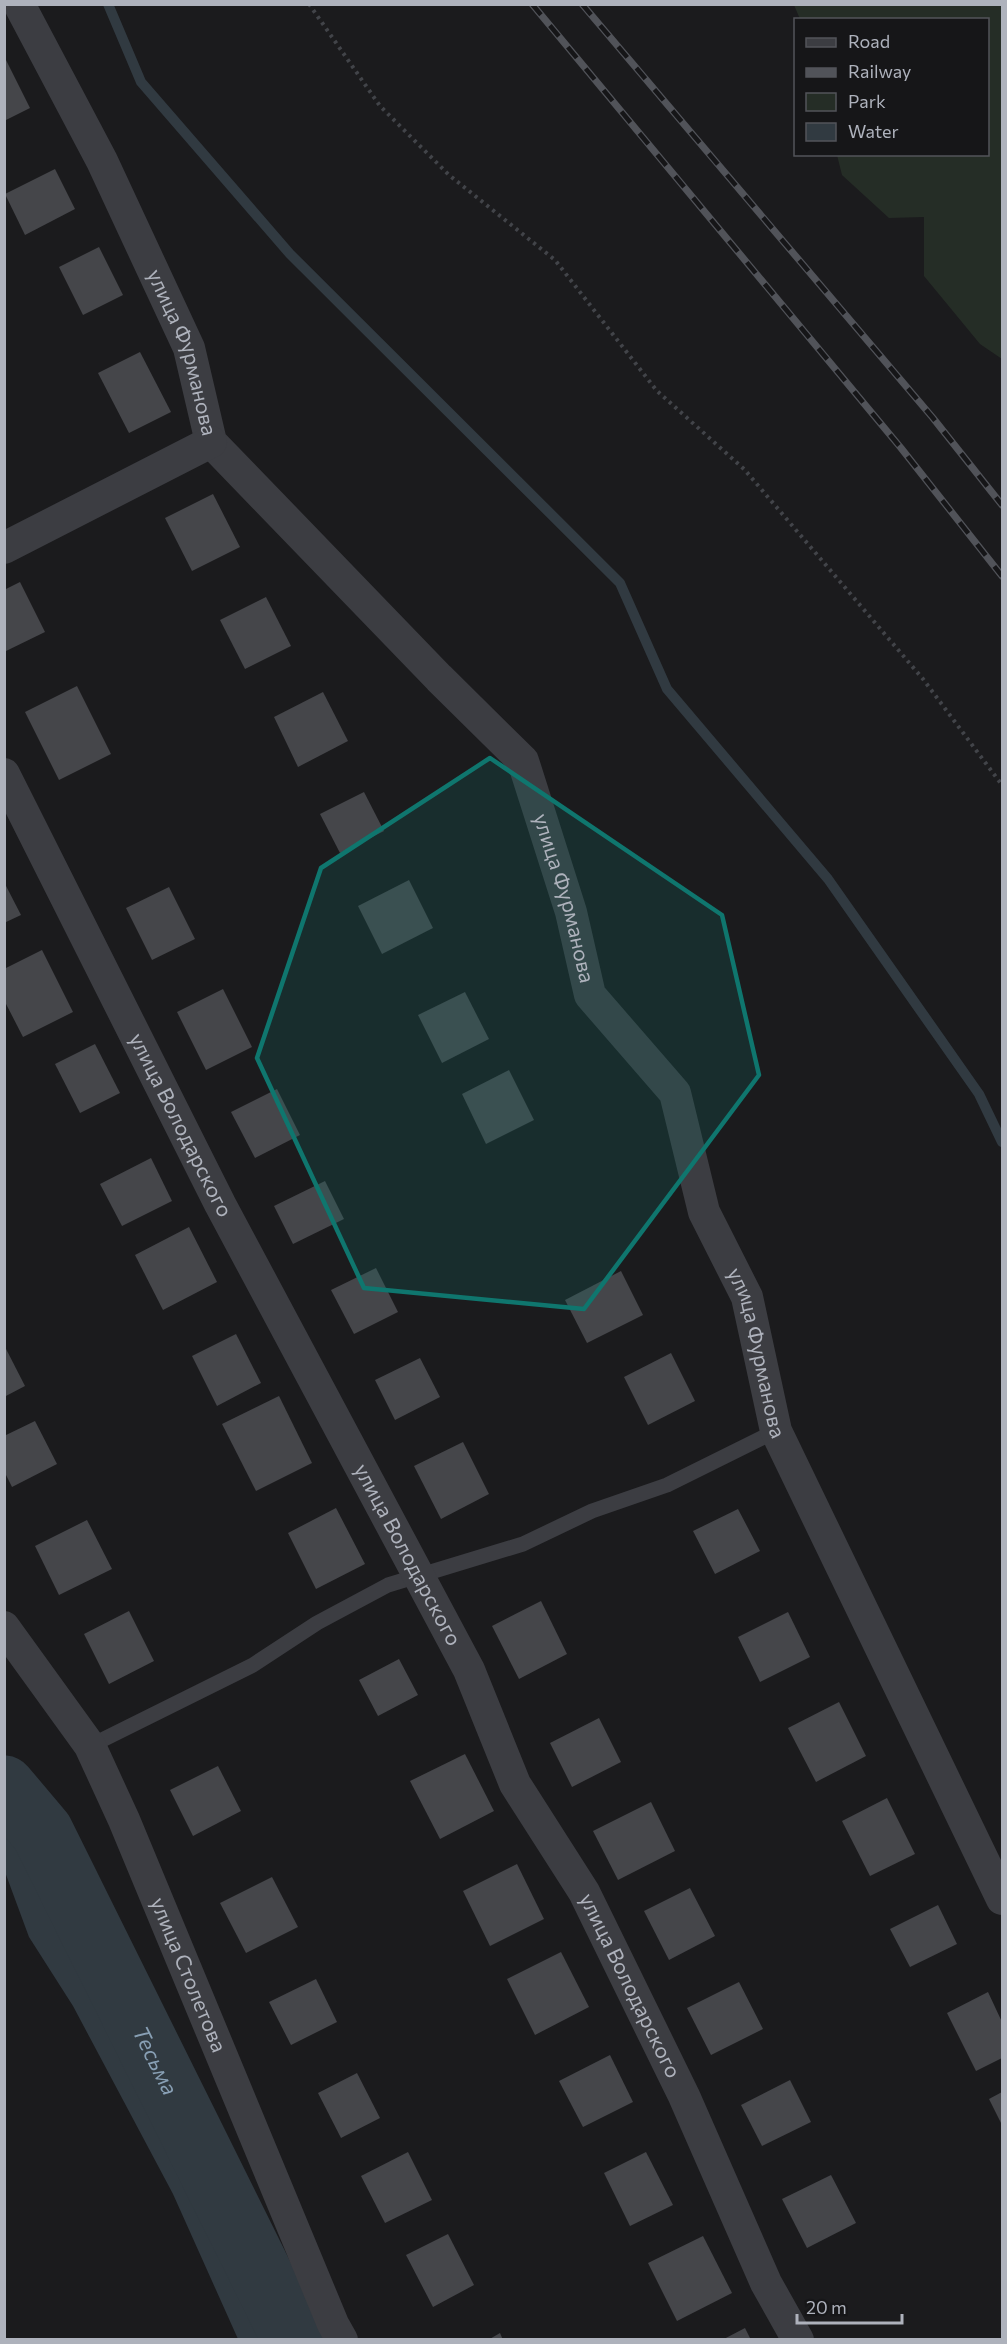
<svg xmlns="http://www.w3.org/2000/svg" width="1007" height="2344" font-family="Commissioner,sans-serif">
  <rect width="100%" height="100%" fill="#1b1b1d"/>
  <!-- green -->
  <polygon fill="#252d26" points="794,5 1002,5 1002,359 980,344 924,276 924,217 889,218 842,175 837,155 988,154 988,20 800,19"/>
  <!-- water -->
  <polygon fill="#313a41" points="4,1794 8,1800 26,1808 60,1861 112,1962 163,2081 286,2339 238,2339 173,2194 73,2006 29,1937 5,1872"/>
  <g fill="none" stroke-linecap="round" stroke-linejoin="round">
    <!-- stream -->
    <polyline stroke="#313a41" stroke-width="10" points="108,4 141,82 290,254 620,583 667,689 828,879 979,1094 1002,1142"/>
    <!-- river -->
    <path stroke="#313a41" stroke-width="63" id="s1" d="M4,1787L42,1832L294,2340"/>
  </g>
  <!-- building -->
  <g fill="#45464a">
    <polygon points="4,56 30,108 4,121"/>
    <polygon points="55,169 75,209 25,235 5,194"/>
    <polygon points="99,247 123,295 83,315 59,267"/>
    <polygon points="140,352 171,412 129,433 98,373"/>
    <polygon points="213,494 240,547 192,571 165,518"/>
    <polygon points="20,582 45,632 4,652 4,590"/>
    <polygon points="266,597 291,646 245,669 220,620"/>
    <polygon points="77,686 111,754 59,780 25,712"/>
    <polygon points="323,692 348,741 298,767 274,717"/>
    <polygon points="364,792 384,831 340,853 320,814"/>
    <polygon points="409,880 433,928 382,954 358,906"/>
    <polygon points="4,882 21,915 4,923"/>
    <polygon points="169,887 195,939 152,960 126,908"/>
    <polygon points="42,950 73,1012 23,1037 4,1000 4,969"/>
    <polygon points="223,989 252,1047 206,1070 177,1012"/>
    <polygon points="465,992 489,1039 442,1063 418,1015"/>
    <polygon points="95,1044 120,1093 80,1113 55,1064"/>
    <polygon points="509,1070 534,1120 486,1144 462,1094"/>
    <polygon points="277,1089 300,1135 255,1158 231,1112"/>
    <polygon points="151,1158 172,1201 122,1226 100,1184"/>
    <polygon points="325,1181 344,1219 293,1244 274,1206"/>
    <polygon points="189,1227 217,1282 163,1310 135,1255"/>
    <polygon points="376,1268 398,1312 354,1334 331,1290"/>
    <polygon points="621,1271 643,1315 587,1343 565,1300"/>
    <polygon points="236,1334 261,1383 217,1406 192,1356"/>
    <polygon points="4,1345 25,1386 4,1397"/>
    <polygon points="671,1353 695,1401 648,1425 624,1377"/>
    <polygon points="420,1358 440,1397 395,1420 375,1380"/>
    <polygon points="279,1396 312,1463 256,1491 222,1424"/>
    <polygon points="35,1421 57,1464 12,1487 4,1471 4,1436"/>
    <polygon points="463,1442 489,1494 441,1519 414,1466"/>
    <polygon points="336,1508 365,1564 316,1589 288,1533"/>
    <polygon points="738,1509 760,1551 715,1574 693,1531"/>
    <polygon points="87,1520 112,1569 59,1595 35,1546"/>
    <polygon points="541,1601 567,1654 519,1679 492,1626"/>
    <polygon points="129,1611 154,1661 109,1684 84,1634"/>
    <polygon points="788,1612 810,1657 760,1682 738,1637"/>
    <polygon points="399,1659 418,1695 378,1716 359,1680"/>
    <polygon points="839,1702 866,1756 816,1782 788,1728"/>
    <polygon points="599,1718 621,1762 572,1787 550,1743"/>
    <polygon points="465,1754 494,1811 440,1839 410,1781"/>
    <polygon points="218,1766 241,1811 193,1836 170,1790"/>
    <polygon points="887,1798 915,1854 870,1876 842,1821"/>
    <polygon points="651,1802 675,1851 618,1880 593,1831"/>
    <polygon points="517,1864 544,1919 490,1946 463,1891"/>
    <polygon points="272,1877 298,1927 246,1953 220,1903"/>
    <polygon points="690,1888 715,1936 669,1960 644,1911"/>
    <polygon points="938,1905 957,1944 910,1967 890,1929"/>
    <polygon points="561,1952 589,2007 535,2035 507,1979"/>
    <polygon points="316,1979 337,2022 291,2045 269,2002"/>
    <polygon points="739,1982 763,2029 711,2055 687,2008"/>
    <polygon points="988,1992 1002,2022 1002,2058 976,2071 947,2013"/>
    <polygon points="610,2055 633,2102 583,2127 559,2081"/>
    <polygon points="357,2073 380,2118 341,2138 318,2093"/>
    <polygon points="790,2080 811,2122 762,2146 741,2105"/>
    <polygon points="1002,2092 1002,2125 989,2099"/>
    <polygon points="408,2152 432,2200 385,2223 361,2176"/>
    <polygon points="646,2152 673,2205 630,2226 604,2173"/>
    <polygon points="831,2175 856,2223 807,2248 782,2199"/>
    <polygon points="448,2234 474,2285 433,2307 406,2255"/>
    <polygon points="703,2236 732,2293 677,2321 648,2263"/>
    <polygon points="745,2328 751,2340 722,2340"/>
    <polygon points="500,2333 503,2340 488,2340"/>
  </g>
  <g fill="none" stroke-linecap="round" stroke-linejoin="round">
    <!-- path -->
    <polyline stroke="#424449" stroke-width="4" stroke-dasharray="3 4.5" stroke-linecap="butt" points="309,4 380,106 449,175 555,260 657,391 744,469 923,679 1002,785"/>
    <!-- service -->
    <polyline stroke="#3c3d42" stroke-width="15" points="90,1746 253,1665 317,1623 388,1585 523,1544 592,1511 667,1485 776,1431"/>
    <!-- minor -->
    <g stroke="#3c3d42" stroke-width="32">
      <path id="s2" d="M19,4L102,161L189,348L211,442L439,678L523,761L571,912L590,995L675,1093L704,1212L747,1297L776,1431L1002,1899"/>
      <polyline points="4,548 211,442"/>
      <path id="s3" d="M4,774L220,1204L469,1670L515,1784L584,1892L684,2096L766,2283L798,2340"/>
      <path id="s4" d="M4,1627L90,1746L124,1820L333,2324L342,2340"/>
    </g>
    <!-- rail casing -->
    <g stroke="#515359" stroke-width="7">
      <g id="rail">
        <polyline points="532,4 901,448 1002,576"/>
        <polyline points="582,4 933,418 1002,505"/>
      </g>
    </g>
    <!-- rail -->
    <use href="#rail" stroke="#161618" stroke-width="4.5" stroke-dasharray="14" stroke-linecap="butt"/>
  </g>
  <!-- marked area -->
  <path fill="#0f766e" fill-opacity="0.2" stroke="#0f766e" stroke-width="4.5" stroke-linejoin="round" d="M490,758L722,915L759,1075L584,1309L364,1288L257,1058L321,868Z"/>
  <g text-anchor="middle" stroke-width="4.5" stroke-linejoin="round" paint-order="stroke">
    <!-- street labels -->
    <g font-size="21" fill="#aeb2bc" stroke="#161618">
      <text dy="7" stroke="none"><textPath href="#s2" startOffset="386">улица Фурманова</textPath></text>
      <text dy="7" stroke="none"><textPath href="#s2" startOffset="1070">улица Фурманова</textPath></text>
      <text dy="7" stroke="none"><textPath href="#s3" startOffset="393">улица Володарского</textPath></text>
      <text dy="7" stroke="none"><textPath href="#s2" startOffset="1574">улица Фурманова</textPath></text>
      <text dy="7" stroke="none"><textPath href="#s3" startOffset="879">улица Володарского</textPath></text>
      <text dy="7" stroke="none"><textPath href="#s4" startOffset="396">улица Столетова</textPath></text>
      <text dy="7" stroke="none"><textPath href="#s3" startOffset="1365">улица Володарского</textPath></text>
    </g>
    <!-- water labels -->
    <g font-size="22" font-style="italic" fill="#889fb4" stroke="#161618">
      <text dy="8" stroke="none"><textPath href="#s1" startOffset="314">Тесьма</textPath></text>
    </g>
  </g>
  <!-- border -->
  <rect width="1007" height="2344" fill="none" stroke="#aeb2bc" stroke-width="12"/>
  <!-- legend -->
  <rect x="794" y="18" width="195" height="138" fill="#161618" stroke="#53545a" stroke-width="1.5"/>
  <rect x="806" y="38" width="30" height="9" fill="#3c3d42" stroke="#53545a" stroke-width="1.5"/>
  <text x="848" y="48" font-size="18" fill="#aeb2bc">Road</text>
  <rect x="806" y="68" width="30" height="9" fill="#515359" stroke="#53545a" stroke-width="1.5"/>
  <text x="848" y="78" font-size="18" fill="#aeb2bc">Railway</text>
  <rect x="806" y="93" width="30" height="18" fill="#252d26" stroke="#53545a" stroke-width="1.5"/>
  <text x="848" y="108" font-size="18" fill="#aeb2bc">Park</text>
  <rect x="806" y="123" width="30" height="18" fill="#313a41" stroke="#53545a" stroke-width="1.5"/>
  <text x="848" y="138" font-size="18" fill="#aeb2bc">Water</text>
  <!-- scale -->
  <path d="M797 2314v9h105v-9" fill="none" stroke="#aeb2bc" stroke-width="3"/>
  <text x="806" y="2314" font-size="18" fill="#aeb2bc" stroke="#161618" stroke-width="4.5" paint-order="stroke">20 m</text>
</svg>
